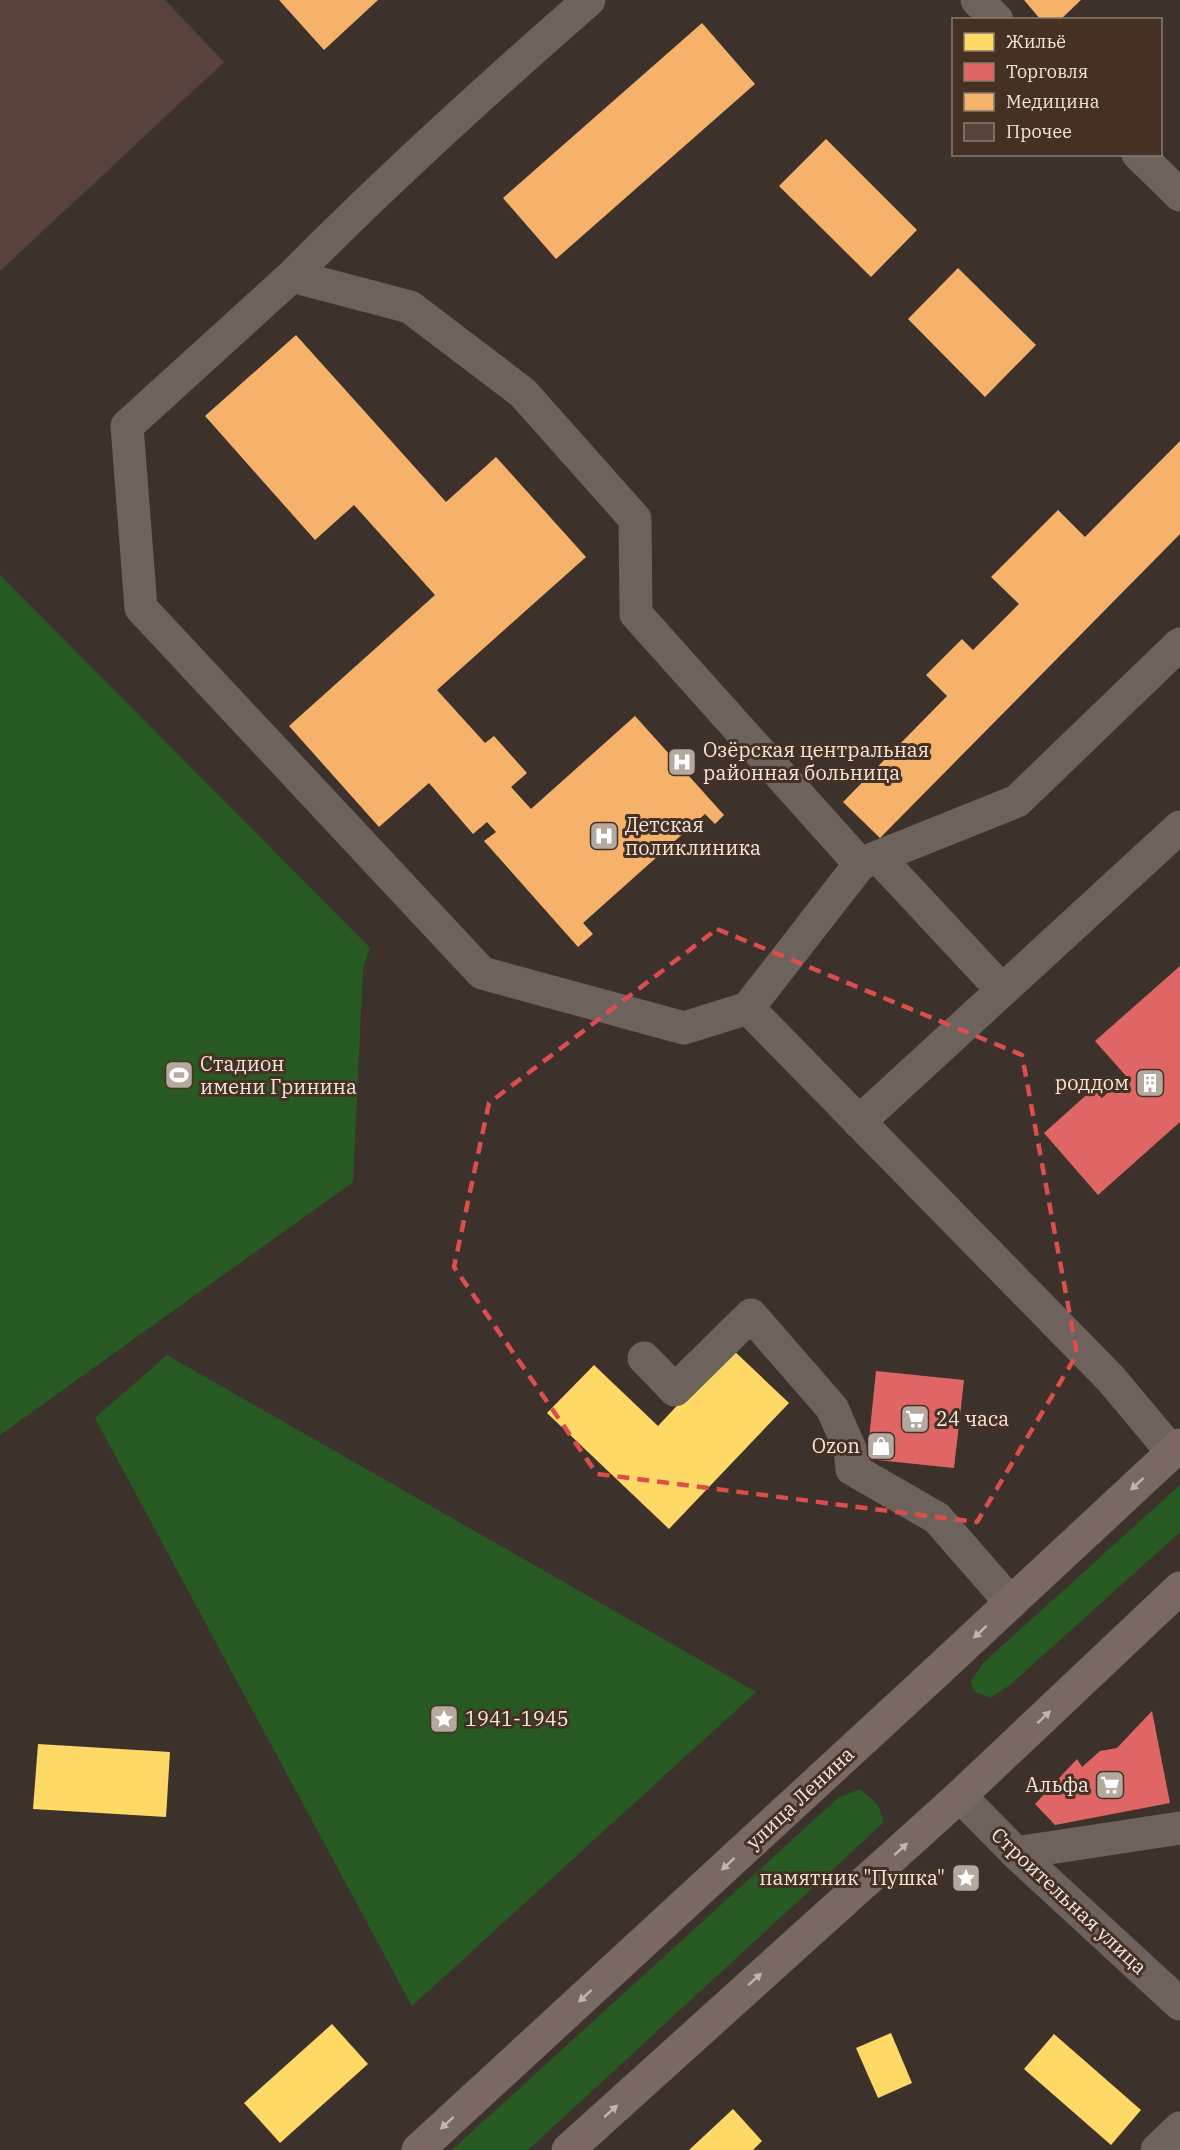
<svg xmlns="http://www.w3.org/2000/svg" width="1180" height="2150" font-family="'IBM Plex Serif',serif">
  <rect width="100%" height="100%" fill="#3d322b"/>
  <!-- green -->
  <g fill="#275a22">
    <polygon points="0,575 370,948 363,969 353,1182 0,1435"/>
    <polygon points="167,1355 756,1692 412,2006 95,1418"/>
    <polygon points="1180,1485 1180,1532 1010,1685 990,1698 973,1691 971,1681 983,1663"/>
    <polygon points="860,1789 878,1805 884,1822 528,2150 452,2150 838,1798"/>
  </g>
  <!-- homes -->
  <g fill="#ffd966">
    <polygon points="731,1348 789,1403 669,1529 547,1413 594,1365 658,1426"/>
    <polygon points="38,1744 170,1752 166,1817 33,1809"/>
    <polygon points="332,2024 368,2064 280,2143 244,2103"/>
    <polygon points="891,2033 912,2083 878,2098 856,2048"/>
    <polygon points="1054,2034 1141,2110 1111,2145 1024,2069"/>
    <polygon points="733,2109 762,2141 753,2150 689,2150"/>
  </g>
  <!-- shops -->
  <g fill="#e06666">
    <polygon points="1180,966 1180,1122 1098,1195 1044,1133 1093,1089 1102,1098 1126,1076 1095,1041"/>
    <polygon points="876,1371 964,1380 954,1468 867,1459"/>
    <polygon points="1152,1711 1170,1803 1055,1825 1035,1804 1077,1759 1082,1767 1100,1751 1117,1748"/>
  </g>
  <!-- health -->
  <g fill="#f6b26b">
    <polygon points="279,0 378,0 324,50"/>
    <polygon points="1024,0 1081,0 1060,20 1041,20"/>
    <polygon points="702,23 755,84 556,259 503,198"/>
    <polygon points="826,139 917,230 871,277 779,186"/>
    <polygon points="958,268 1036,345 985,397 908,319"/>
    <polygon points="296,335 446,502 496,457 586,557 437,690 485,743 494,736 527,773 511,787 531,809 635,716 724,815 715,824 705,814 583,923 593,934 578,947 484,841 496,832 487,822 473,834 429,783 379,827 289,726 435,595 354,505 315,540 205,416"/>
    <polygon points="1180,441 1180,534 880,838 843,802 947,696 926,675 962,639 973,650 1019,604 991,577 1058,510 1085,537"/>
  </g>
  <!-- building -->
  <polygon fill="#58433c" points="0,0 165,0 224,62 0,271"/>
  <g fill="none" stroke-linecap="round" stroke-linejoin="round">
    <!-- minor -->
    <g stroke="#6e625c" stroke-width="33">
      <polyline points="977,0 997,20"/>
      <polyline points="1138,154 1180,195"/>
      <path d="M292,276C387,180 487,89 589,0"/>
      <polyline points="878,857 1002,990"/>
      <polyline points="860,864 1017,801 1180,644"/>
      <polyline points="748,1008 860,864 636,614 635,519 523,393 410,307 292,276 127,426 141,608 482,973 684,1028 748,1008 1111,1379 1172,1452"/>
      <polyline points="859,1122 1180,827"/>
      <polyline points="644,1358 675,1390 751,1315 832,1408 850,1449 852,1469 937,1518 1011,1603"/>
      <polyline points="960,1796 1016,1853 1180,2004"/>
      <polyline points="1016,1853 1180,1828"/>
      <polyline points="1157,2150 1180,2128"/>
    </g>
    <!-- major -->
    <g stroke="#796962" stroke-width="33">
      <polyline points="418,2150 932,1676 1180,1445"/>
      <polyline points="568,2150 960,1796 1180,1588"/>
    </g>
  </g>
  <!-- one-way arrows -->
  <defs><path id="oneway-solid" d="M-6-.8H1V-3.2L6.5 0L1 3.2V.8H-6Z" transform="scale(1.5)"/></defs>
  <g fill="#c3b5ac">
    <use href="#oneway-solid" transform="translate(1137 1484) rotate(137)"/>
    <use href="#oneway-solid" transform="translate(980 1632) rotate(137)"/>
    <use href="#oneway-solid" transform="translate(1044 1717) rotate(-43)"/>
    <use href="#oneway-solid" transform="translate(901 1849) rotate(-42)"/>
    <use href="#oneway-solid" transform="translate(728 1864) rotate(137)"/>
    <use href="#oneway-solid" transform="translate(755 1979) rotate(-42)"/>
    <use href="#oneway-solid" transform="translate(585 1996) rotate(137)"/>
    <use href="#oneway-solid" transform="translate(611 2111) rotate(-42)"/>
    <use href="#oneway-solid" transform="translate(447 2123) rotate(137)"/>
  </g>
  <!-- marked area -->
  <path fill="none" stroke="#dc4e4c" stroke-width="4.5" stroke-dasharray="12 8" stroke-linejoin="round" d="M717,929L1022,1055L1077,1354L977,1522L597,1474L454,1267L489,1103Z"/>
  <!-- icons -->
  <defs>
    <g id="hospital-square" transform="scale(1.5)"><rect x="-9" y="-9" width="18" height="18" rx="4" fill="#b4a89f" stroke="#453123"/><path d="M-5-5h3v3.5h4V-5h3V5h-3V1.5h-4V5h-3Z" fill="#fff"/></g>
    <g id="stadium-square" transform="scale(1.5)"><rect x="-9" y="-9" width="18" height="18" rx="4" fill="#b4a89f" stroke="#453123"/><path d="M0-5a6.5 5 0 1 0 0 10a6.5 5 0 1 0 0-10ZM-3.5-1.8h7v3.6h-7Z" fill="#fff"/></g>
    <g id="building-square" transform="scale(1.5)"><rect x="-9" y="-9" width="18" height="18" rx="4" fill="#b4a89f" stroke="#453123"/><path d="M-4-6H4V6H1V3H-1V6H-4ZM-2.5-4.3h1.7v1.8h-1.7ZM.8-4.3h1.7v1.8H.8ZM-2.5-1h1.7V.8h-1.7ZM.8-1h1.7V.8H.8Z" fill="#fff"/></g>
    <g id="supermarket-square" transform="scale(1.5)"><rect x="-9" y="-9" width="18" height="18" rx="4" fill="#b4a89f" stroke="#453123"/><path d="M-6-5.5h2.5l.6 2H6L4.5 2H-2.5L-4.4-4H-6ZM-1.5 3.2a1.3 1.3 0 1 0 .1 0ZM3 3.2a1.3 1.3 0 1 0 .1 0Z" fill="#fff"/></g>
    <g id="shop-square" transform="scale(1.5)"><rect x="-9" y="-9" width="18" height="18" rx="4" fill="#b4a89f" stroke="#453123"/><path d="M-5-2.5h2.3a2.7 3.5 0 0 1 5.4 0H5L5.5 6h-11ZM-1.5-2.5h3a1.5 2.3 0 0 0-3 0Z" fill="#fff"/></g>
    <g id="sight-square" transform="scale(1.5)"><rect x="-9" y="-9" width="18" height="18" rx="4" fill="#b4a89f" stroke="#453123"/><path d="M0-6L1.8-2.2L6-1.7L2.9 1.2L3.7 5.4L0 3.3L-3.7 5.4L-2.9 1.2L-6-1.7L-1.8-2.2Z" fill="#fff"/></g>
  </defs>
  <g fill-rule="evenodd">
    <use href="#hospital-square" x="682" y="762"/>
    <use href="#hospital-square" x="604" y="836"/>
    <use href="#stadium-square" x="179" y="1075"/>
    <use href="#building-square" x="1150" y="1083"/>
    <use href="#supermarket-square" x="915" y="1419"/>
    <use href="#shop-square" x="881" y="1446"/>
    <use href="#sight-square" x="444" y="1719"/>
    <use href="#supermarket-square" x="1110" y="1785"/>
    <use href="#sight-square" x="966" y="1878"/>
  </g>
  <g text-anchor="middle" stroke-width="6" stroke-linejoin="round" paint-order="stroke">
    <!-- poi labels -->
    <g font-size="20" fill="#f4e7de" stroke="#453123" text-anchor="start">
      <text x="703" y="757">Озёрская центральная<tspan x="703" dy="23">районная больница</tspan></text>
      <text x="625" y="832">Детская<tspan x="625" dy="23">поликлиника</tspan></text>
      <text x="200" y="1071">Стадион<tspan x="200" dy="23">имени Гринина</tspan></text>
      <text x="1129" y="1090" text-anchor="end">роддом</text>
      <text x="936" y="1426">24 часа</text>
      <text x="860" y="1453" text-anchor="end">Ozon</text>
      <text x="465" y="1726">1941-1945</text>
      <text x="1089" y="1792" text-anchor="end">Альфа</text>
      <text x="945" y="1885" text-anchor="end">памятник "Пушка"</text>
    </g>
    <!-- street labels -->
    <g font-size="20" fill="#f4e7de" stroke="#453123">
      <text transform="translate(800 1798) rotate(-43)" y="7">улица Ленина</text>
      <text transform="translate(1069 1901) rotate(43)" y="7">Строительная улица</text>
    </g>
  </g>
  <!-- legend -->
  <rect x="952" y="18" width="210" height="138" fill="#453123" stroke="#8b7a6e" stroke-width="1.5"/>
  <rect x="964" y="33" width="30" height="18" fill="#ffd966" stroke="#8b7a6e" stroke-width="1.5"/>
  <text x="1006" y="48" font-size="18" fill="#f4e7de">Жильё</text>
  <rect x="964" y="63" width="30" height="18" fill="#e06666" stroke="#8b7a6e" stroke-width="1.5"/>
  <text x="1006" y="78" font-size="18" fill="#f4e7de">Торговля</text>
  <rect x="964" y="93" width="30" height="18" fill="#f6b26b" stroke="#8b7a6e" stroke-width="1.5"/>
  <text x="1006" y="108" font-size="18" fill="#f4e7de">Медицина</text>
  <rect x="964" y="123" width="30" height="18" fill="#58433c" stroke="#8b7a6e" stroke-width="1.5"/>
  <text x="1006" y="138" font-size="18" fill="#f4e7de">Прочее</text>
</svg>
